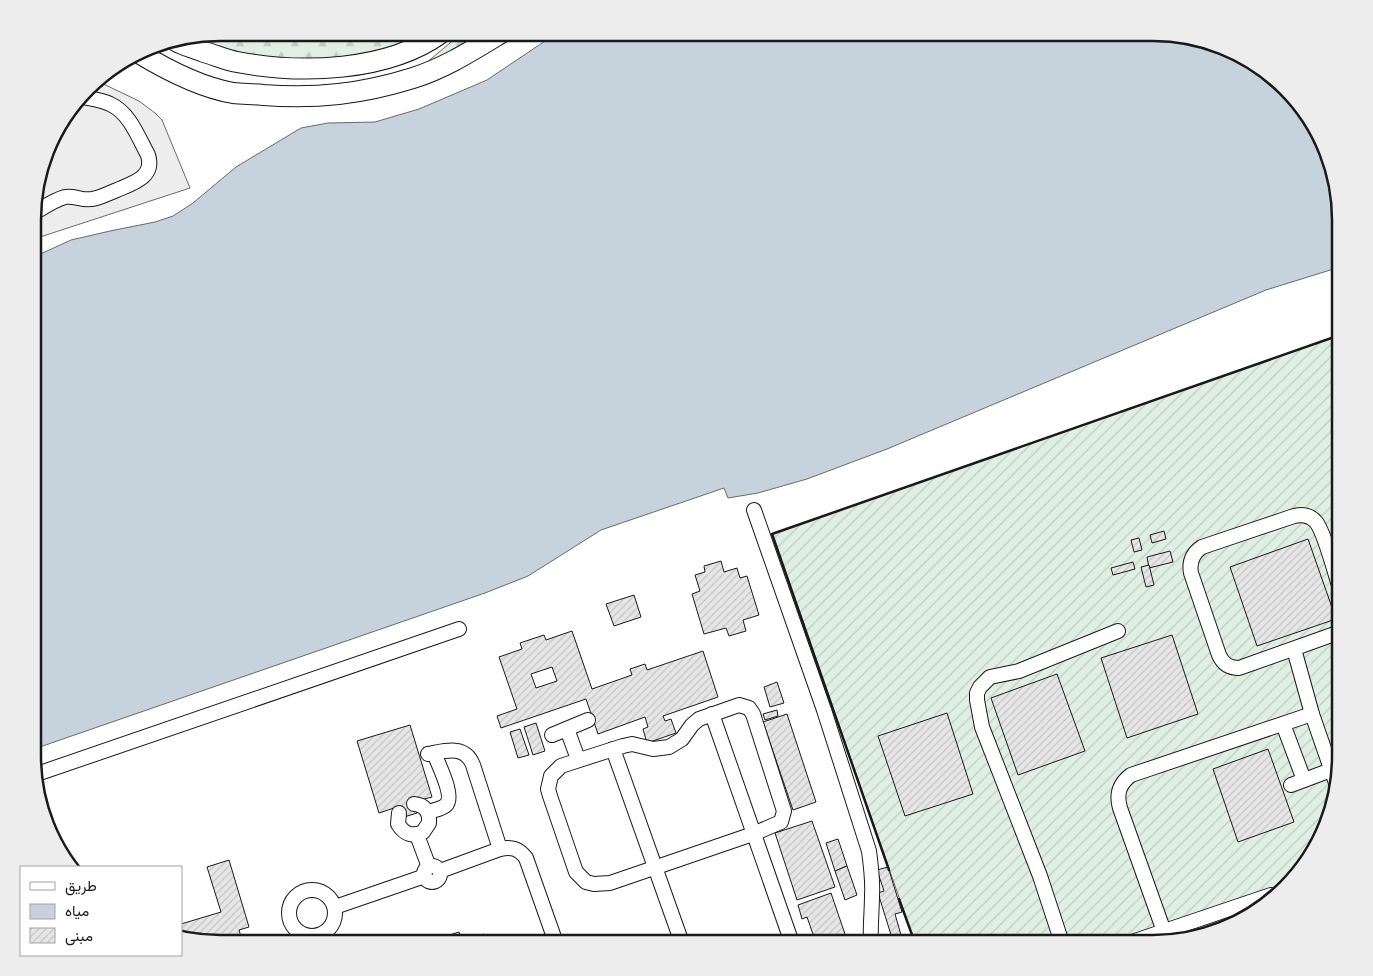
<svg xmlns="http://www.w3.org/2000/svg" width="1373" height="976" font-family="'Fira Sans',Vazirmatn,sans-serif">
  <defs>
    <pattern id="forest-firs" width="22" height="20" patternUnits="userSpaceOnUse" patternTransform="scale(1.25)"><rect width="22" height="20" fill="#e0efe3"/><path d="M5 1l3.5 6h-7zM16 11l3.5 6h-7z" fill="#c0ccc2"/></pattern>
    <pattern id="garden-furrows" width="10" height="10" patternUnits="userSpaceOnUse" patternTransform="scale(1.25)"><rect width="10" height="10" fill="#e0efe3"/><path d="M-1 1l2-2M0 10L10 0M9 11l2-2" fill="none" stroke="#c0ccc2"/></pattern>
    <pattern id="building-hatch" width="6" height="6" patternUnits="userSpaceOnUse" patternTransform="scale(1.25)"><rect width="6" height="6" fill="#e6e6e6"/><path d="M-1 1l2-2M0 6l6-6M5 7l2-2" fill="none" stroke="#c5c5c5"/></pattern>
  </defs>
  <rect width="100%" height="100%" fill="#fff"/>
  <!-- forest -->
  <g fill="url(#forest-firs)" stroke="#6a6a6a">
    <polygon points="220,33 420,33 410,39 384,51 329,63 236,56 188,39"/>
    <polygon points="462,33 484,33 457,50 426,63"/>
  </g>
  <!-- garden -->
  <polygon fill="url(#garden-furrows)" stroke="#6a6a6a" points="1340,335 1340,768 1330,817 1302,870 1236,924 1153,943 915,943 772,534"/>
  <!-- parking -->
  <polygon fill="#ededed" stroke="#6a6a6a" points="95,80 139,101 155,113 162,120 190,188 34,239 34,196 52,137"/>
  <!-- water -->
  <polygon fill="#c6d2dc" stroke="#6a6a6a" points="557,33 1165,33 1225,47 1267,71 1321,137 1340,208 1340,267 1266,290 887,449 807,479 758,493 728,498 724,488 601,530 528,576 485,593 34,749 34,257 71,240 110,231 155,222 173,216 193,203 236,167 301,128 328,123 375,122 419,109 487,80"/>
  <!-- building -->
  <g fill="url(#building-hatch)" stroke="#1a1a1a" fill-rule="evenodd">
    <polygon points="1164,531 1166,539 1152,543 1150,535"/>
    <polygon points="1139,538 1142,550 1134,552 1131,540"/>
    <polygon points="1308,539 1336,619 1257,646 1230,567"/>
    <polygon points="1170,551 1173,562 1149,568 1147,557"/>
    <polygon points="721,561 724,572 737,568 740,578 747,576 759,615 743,620 746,631 729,636 726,628 704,634 692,594 700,591 695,575 705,572 704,566"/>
    <polygon points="1133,562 1135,569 1113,575 1111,568"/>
    <polygon points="1149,565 1154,585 1146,587 1141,567"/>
    <polygon points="634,595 641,617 614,626 606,604"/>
    <path d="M572,631L592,689L632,675L630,669L645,664L647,670L703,651L718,697L663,716L665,721L671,719L676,733L647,743L643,729L648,727L645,717L598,734L586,699L501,728L497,716L517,709L499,657L522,649L520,643L544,635L546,640ZM552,667L557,681L536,688L531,674Z"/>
    <polygon points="1172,635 1198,714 1127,738 1101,658"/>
    <polygon points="1057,674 1085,751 1018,775 991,698"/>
    <polygon points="777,682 784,703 770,707 764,687"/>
    <polygon points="777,710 778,716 765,720 763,714"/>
    <polygon points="947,713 973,794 905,816 878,736"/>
    <polygon points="787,714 816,802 793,810 763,722"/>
    <polygon points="536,723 545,751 533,755 524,727"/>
    <polygon points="410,725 432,797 413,802 417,813 401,818 397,807 379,813 357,741"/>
    <polygon points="520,729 529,755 518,758 510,732"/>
    <polygon points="1268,749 1294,822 1238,842 1213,769"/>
    <polygon points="812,821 835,887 797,900 775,833"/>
    <polygon points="838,839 847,866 835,871 826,843"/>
    <polygon points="229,860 249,927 239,930 243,943 208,943 181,938 181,924 221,912 207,867"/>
    <polygon points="847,866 857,895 845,900 835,871"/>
    <polygon points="888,867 902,912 895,914 901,935 892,938 878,893 884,891 877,870"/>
    <polygon points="831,893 848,943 816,943 807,917 802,919 798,905"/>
    <polygon points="459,932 462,941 484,934 487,943 445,943 443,937"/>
  </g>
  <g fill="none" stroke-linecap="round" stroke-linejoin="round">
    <!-- minor casing -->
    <g stroke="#1a1a1a" stroke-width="16">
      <g id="minor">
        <path d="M34,213C44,207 54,200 65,197C74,195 82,201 92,199C100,198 109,193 117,190C133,183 155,177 148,155C138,137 130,113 110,104C102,100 92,99 83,97"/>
        <path d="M754,510L824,710L869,851C871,866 873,881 872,895C872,911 870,927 871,943"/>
        <path d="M1340,589C1336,576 1324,531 1316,522C1309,514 1300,514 1291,517L1202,547C1193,553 1189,562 1191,573L1219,655C1223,664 1229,668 1239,668L1340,632"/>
        <polyline points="1294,649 1312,714 1337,786"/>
        <polygon points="739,705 749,708 753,714 784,811 781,822 753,834 610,883 594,884 586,882 576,872 550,796 548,789 551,776 561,766 567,764 623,746 632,744 653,749 669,747 682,739 692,725 699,719"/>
        <polyline points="712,714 792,943"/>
        <polyline points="1283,724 1304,780"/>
        <polyline points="567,729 578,759"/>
        <polyline points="552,735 588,720"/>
        <polyline points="613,749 682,943"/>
        <path d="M428,754C445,751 465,744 473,765L500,849"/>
        <polyline points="34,775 459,629"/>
        <polyline points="1291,785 1331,770"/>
        <path d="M428,812C434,810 442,809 446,805C455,796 438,764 434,753"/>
        <path d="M399,813L398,824C404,834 412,837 423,832L429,823C430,812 425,805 414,804"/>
        <polyline points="417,835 429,867"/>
        <circle cx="432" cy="874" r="8"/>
        <path d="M440,871L500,849C512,846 519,849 526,858L556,943"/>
        <circle cx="312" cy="913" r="23"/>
        <polyline points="335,907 425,876"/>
        <path d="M1167,940L1120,808C1116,794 1119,784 1131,775L1312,714"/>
        <polyline points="1062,943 1040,876 982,727 977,700 977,693 980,687 990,677 1019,671 1118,631"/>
        <polyline points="1129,943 1271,895"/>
      </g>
    </g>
    <!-- highway casing -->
    <g stroke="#1a1a1a" stroke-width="22">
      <g id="highway">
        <path d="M176,41C184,46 195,48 204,52C215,55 226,60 237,62C301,74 387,72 441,33"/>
        <path d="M139,53C167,70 199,87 233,93C243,94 253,94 263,95C316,99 362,94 413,78C445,68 473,50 501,33"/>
      </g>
    </g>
    <!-- minor -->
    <use href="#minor" stroke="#fff" stroke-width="14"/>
    <!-- highway -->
    <use href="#highway" stroke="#fff" stroke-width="20"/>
    <!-- wall -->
    <g stroke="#1a1a1a" stroke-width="2.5">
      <polyline points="889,870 772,534 1340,335"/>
      <polyline points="899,899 915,943"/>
    </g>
  </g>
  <!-- crop -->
  <path d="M0 0H1373V976H0ZM220 41H1153A179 179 0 0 1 1332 220V756A179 179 0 0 1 1153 935H220A179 179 0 0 1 41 756V220A179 179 0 0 1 220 41Z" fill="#ededed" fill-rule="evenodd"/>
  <path fill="none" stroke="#1a1a1a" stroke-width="2.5" d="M220 41H1153A179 179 0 0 1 1332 220V756A179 179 0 0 1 1153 935H220A179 179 0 0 1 41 756V220A179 179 0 0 1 220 41Z"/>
  <!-- legend -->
  <rect x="20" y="866" width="162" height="90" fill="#ffffff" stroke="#a3a3a3"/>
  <rect x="30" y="882" width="25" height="8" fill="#ffffff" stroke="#a3a3a3"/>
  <text x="65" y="891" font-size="15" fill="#1a1a1a">طريق</text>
  <rect x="30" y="904" width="25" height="15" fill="#c6d2dc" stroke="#a3a3a3"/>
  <text x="65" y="916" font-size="15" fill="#1a1a1a">مياه</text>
  <rect x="30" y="928" width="25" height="15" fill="url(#building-hatch)" stroke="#a3a3a3"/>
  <text x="65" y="941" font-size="15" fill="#1a1a1a">مبنى</text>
</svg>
